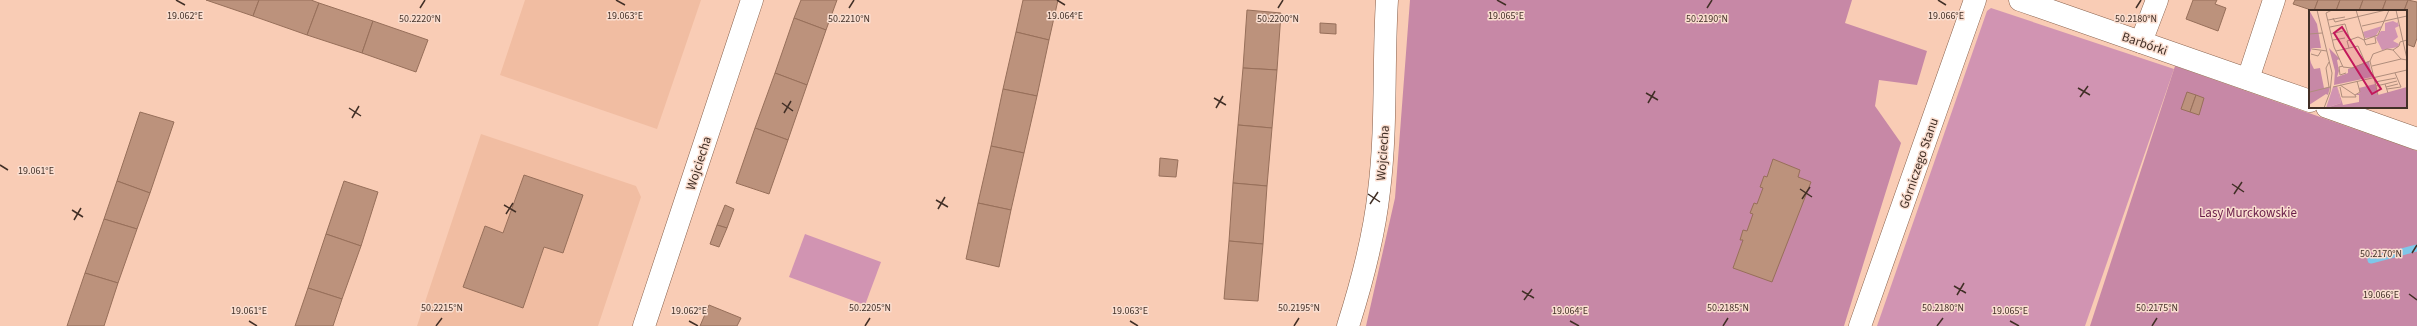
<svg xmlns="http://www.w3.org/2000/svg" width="2417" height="326" font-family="'Source Sans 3',sans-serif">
  <rect width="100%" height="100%" fill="#f9ccb5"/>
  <!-- built -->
  <g fill="#f1bda2">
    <polygon points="525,0 701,0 657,129 500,75"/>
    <polygon points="481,134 636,186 641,197 598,326 417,326"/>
  </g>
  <!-- green -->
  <g fill="#d194b2">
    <polygon points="1991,8 2174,69 2085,326 1877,326 1987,11"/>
    <polygon points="805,234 881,262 865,305 789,277"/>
  </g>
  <!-- forest -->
  <g fill="#c788a6">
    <polygon points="1410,0 1852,0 1845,23 1927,51 1917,85 1879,80 1875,106 1901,143 1844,326 1366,326 1395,198"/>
    <polygon points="2175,66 2417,151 2417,326 2090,326"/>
  </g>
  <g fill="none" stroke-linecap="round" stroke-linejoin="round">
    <!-- stream -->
    <polyline stroke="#7fc7e9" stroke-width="7" points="2371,260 2417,248"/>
  </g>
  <!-- building -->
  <g fill="#bc927c" stroke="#976f5a">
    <polygon points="206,0 259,0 253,16"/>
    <polygon points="259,0 311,0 319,3 307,35 253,16"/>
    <polygon points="801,0 837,0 826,30 794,18"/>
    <polygon points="1023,0 1058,0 1049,40 1016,32"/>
    <polygon points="2193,0 2217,0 2215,4 2226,8 2218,31 2186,19"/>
    <polygon points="2295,0 2318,0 2314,11 2293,4"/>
    <polygon points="2318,0 2340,0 2336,11 2314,11"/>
    <polygon points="2340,0 2363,0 2359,11 2336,11"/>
    <polygon points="2363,0 2386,0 2382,11 2359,11"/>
    <polygon points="2386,0 2408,0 2404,11 2382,11"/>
    <polygon points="2408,0 2417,2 2417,38 2414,47 2406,44 2406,11 2404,11"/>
    <polygon points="319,3 373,21 362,53 307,35"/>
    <polygon points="1247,10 1281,13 1277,70 1243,68"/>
    <polygon points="794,18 826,30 807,85 775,73"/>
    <polygon points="373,21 428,40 416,72 362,53"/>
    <polygon points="1320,23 1336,24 1336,34 1320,33"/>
    <polygon points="1016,32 1049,40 1037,96 1003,89"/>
    <polygon points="1243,68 1277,70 1272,128 1238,125"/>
    <polygon points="775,73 807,85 788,140 755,128"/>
    <polygon points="1003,89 1037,96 1024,153 991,146"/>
    <polygon points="2187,92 2196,95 2190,112 2181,109"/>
    <polygon points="2196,95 2204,98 2199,115 2190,112"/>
    <polygon points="140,112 174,122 150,193 117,181"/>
    <polygon points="1238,125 1272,128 1267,186 1233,183"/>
    <polygon points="755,128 788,140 769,194 736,183"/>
    <polygon points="991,146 1024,153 1011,210 978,203"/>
    <polygon points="1160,158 1178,160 1176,177 1159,176"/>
    <polygon points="1773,159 1800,170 1798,177 1811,182 1772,282 1733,268 1743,240 1740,240 1743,230 1747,231 1753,214 1750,213 1754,203 1757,204 1763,188 1760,187 1764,176 1767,177"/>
    <polygon points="524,175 583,195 563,253 544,247 523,308 463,287 485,226 503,233"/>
    <polygon points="117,181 150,193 137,229 104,219"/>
    <polygon points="344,181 378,192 361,246 326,234"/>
    <polygon points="1233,183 1267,186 1263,244 1229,241"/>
    <polygon points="978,203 1011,210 999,267 966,259"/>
    <polygon points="725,205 734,209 727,228 717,225"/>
    <polygon points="104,219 137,229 118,283 85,273"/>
    <polygon points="717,225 727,228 719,247 710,244"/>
    <polygon points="326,234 361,246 342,299 308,288"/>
    <polygon points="1229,241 1263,244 1258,301 1224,299"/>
    <polygon points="85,273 118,283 104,326 67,326"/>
    <polygon points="308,288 342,299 333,326 295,326"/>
    <polygon points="709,305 741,318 737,326 700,326"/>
  </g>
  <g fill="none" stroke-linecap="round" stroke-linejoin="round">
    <!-- minor casing -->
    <g stroke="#865f4a" stroke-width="23">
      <g id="minor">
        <polyline points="2020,0 2310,101"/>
        <polyline points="2141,42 2157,0"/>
        <polyline points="2248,79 2274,0"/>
        <polyline points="2327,107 2417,139"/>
        <polyline points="644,326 752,0"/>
        <path d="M1348,326C1362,282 1374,237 1379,191C1387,127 1383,63 1387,0"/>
      </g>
    </g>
    <!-- tertiary casing -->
    <g stroke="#865f4a" stroke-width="23">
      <polyline id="tertiary" points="1860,326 1975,0"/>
    </g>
    <!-- minor -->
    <use href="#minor" stroke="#fff" stroke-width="22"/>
    <!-- tertiary -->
    <use href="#tertiary" stroke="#fff" stroke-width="22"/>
  </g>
  <!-- ticks -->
  <path fill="none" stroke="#412f26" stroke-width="1.5" d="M176,0L185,5M616,0L625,5M1057,0L1065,5M1497,0L1506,5M1938,0L1946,5M420,8L425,0M849,8L854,0M1278,8L1283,0M1707,8L1712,0M2136,8L2141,0M2078,88L2090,95M1646,93L1658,100M2080,97L2088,86M1214,98L1226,105M782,103L793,111M1648,103L1655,91M349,108L361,116M1216,108L1223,96M784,113L791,101M352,118L359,106M0,165L8,170M2232,184L2244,192M1800,189L1812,197M1368,194L1380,202M2234,194L2242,182M1802,199L1810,187M936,200L948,207M1370,204L1378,192M504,205L516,212M938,209L945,197M72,210L83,217M506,214L513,203M74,220L81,208M2412,253L2417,245M1954,286L1966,293M1522,291L1534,298M2409,294L2417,300M1957,295L1964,283M1524,300L1532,289M249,321L257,326M689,321L698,326M1130,321L1138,326M1570,321L1579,326M2010,321L2019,326M436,326L442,318M865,326L870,318M1294,326L1299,318M1723,326L1728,318M1937,326L1943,318M2152,326L2157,318"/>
  <g text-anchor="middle" stroke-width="3" stroke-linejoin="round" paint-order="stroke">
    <!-- street labels -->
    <g font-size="13" fill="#412f26" stroke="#faded0">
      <text transform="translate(2145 43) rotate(19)" y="5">Barbórki</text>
      <text transform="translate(1382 153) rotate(-86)" y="5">Wojciecha</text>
      <text transform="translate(698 163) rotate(-72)" y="5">Wojciecha</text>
      <text transform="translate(1918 163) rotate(-71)" y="5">Górniczego Stanu</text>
    </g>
    <!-- park labels -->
    <g font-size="13" fill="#681d48" stroke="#faded0">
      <text x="2248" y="217">Lasy Murckowskie</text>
    </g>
  </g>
  <!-- overview -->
  <g transform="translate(2309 10)">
    <rect width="98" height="98" fill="#f9ccb5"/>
    <path d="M84,11L88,13V11L90,16L86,18L89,27L84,31L90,34L89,37L73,40L67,28L72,21H76V13ZM73,16L66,27L56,28L54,22ZM28,76L32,93L17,98L24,77Z" fill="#d194b2"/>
    <path d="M0,0L8,14L12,38H3L0,45L2,53L5,59L11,58L15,78L21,77L19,85L17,84L0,95ZM20,38L31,49L28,50L30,61L28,67L39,63V59L60,51L63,67L25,75L26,61ZM66,74L69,85L98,77V98H17L32,93L28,76L34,95L50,92V85H46L51,83L50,78Z" fill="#c788a6"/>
    <path fill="none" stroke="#af8d7c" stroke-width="1" d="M8,0L23,63L21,82L15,98M23,0L17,3L25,37L34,57L43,58L61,51M47,0L56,30M87,0L98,49M24,8L26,12L77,0M19,10L36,7M53,16L98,6M21,17L36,14L40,27M0,24L13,23M22,24L34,21M24,30L36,28M55,30L69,25L80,0M55,30L57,35L67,33L66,27M40,38L38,31L49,27L55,30M3,39L18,41M84,40L90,36L91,32L98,30M84,40L92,49L98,50M27,41L49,36L56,52M2,44L9,46L12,41M20,52L17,58L20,77M34,56L30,57L31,65L37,63M63,56L92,49M66,72L87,68M76,74L88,71M31,75L46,85L51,82L48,71M67,76L76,74L79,83M24,77L98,60M31,77L33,87H47L46,85M77,77L89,74M78,79L92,77L86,63M1,82L21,77M69,85L61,51L64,44L78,39L84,40"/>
    <path fill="#c2185b" fill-opacity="0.15" stroke="#c2185b" stroke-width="2" d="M33,17L72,79L63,84L25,23Z"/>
    <rect width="98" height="98" fill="none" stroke="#412f26" stroke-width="2"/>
  </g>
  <g font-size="10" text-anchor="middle" fill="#412f26" stroke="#faded0" stroke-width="3" stroke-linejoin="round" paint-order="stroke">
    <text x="185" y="19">19.062°E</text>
    <text x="625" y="19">19.063°E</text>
    <text x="1065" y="19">19.064°E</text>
    <text x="1506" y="19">19.065°E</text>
    <text x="1946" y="19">19.066°E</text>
    <text x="420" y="22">50.2220°N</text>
    <text x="849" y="22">50.2210°N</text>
    <text x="1278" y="22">50.2200°N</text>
    <text x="1707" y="22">50.2190°N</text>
    <text x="2136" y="22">50.2180°N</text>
    <text x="36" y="174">19.061°E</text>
    <text x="2381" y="257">50.2170°N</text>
    <text x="2381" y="298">19.066°E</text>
    <text x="442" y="311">50.2215°N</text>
    <text x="870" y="311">50.2205°N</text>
    <text x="1299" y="311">50.2195°N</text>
    <text x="1728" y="311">50.2185°N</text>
    <text x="1943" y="311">50.2180°N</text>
    <text x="2157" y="311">50.2175°N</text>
    <text x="249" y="314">19.061°E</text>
    <text x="689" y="314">19.062°E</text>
    <text x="1130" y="314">19.063°E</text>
    <text x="1570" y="314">19.064°E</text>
    <text x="2010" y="314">19.065°E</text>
  </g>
</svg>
